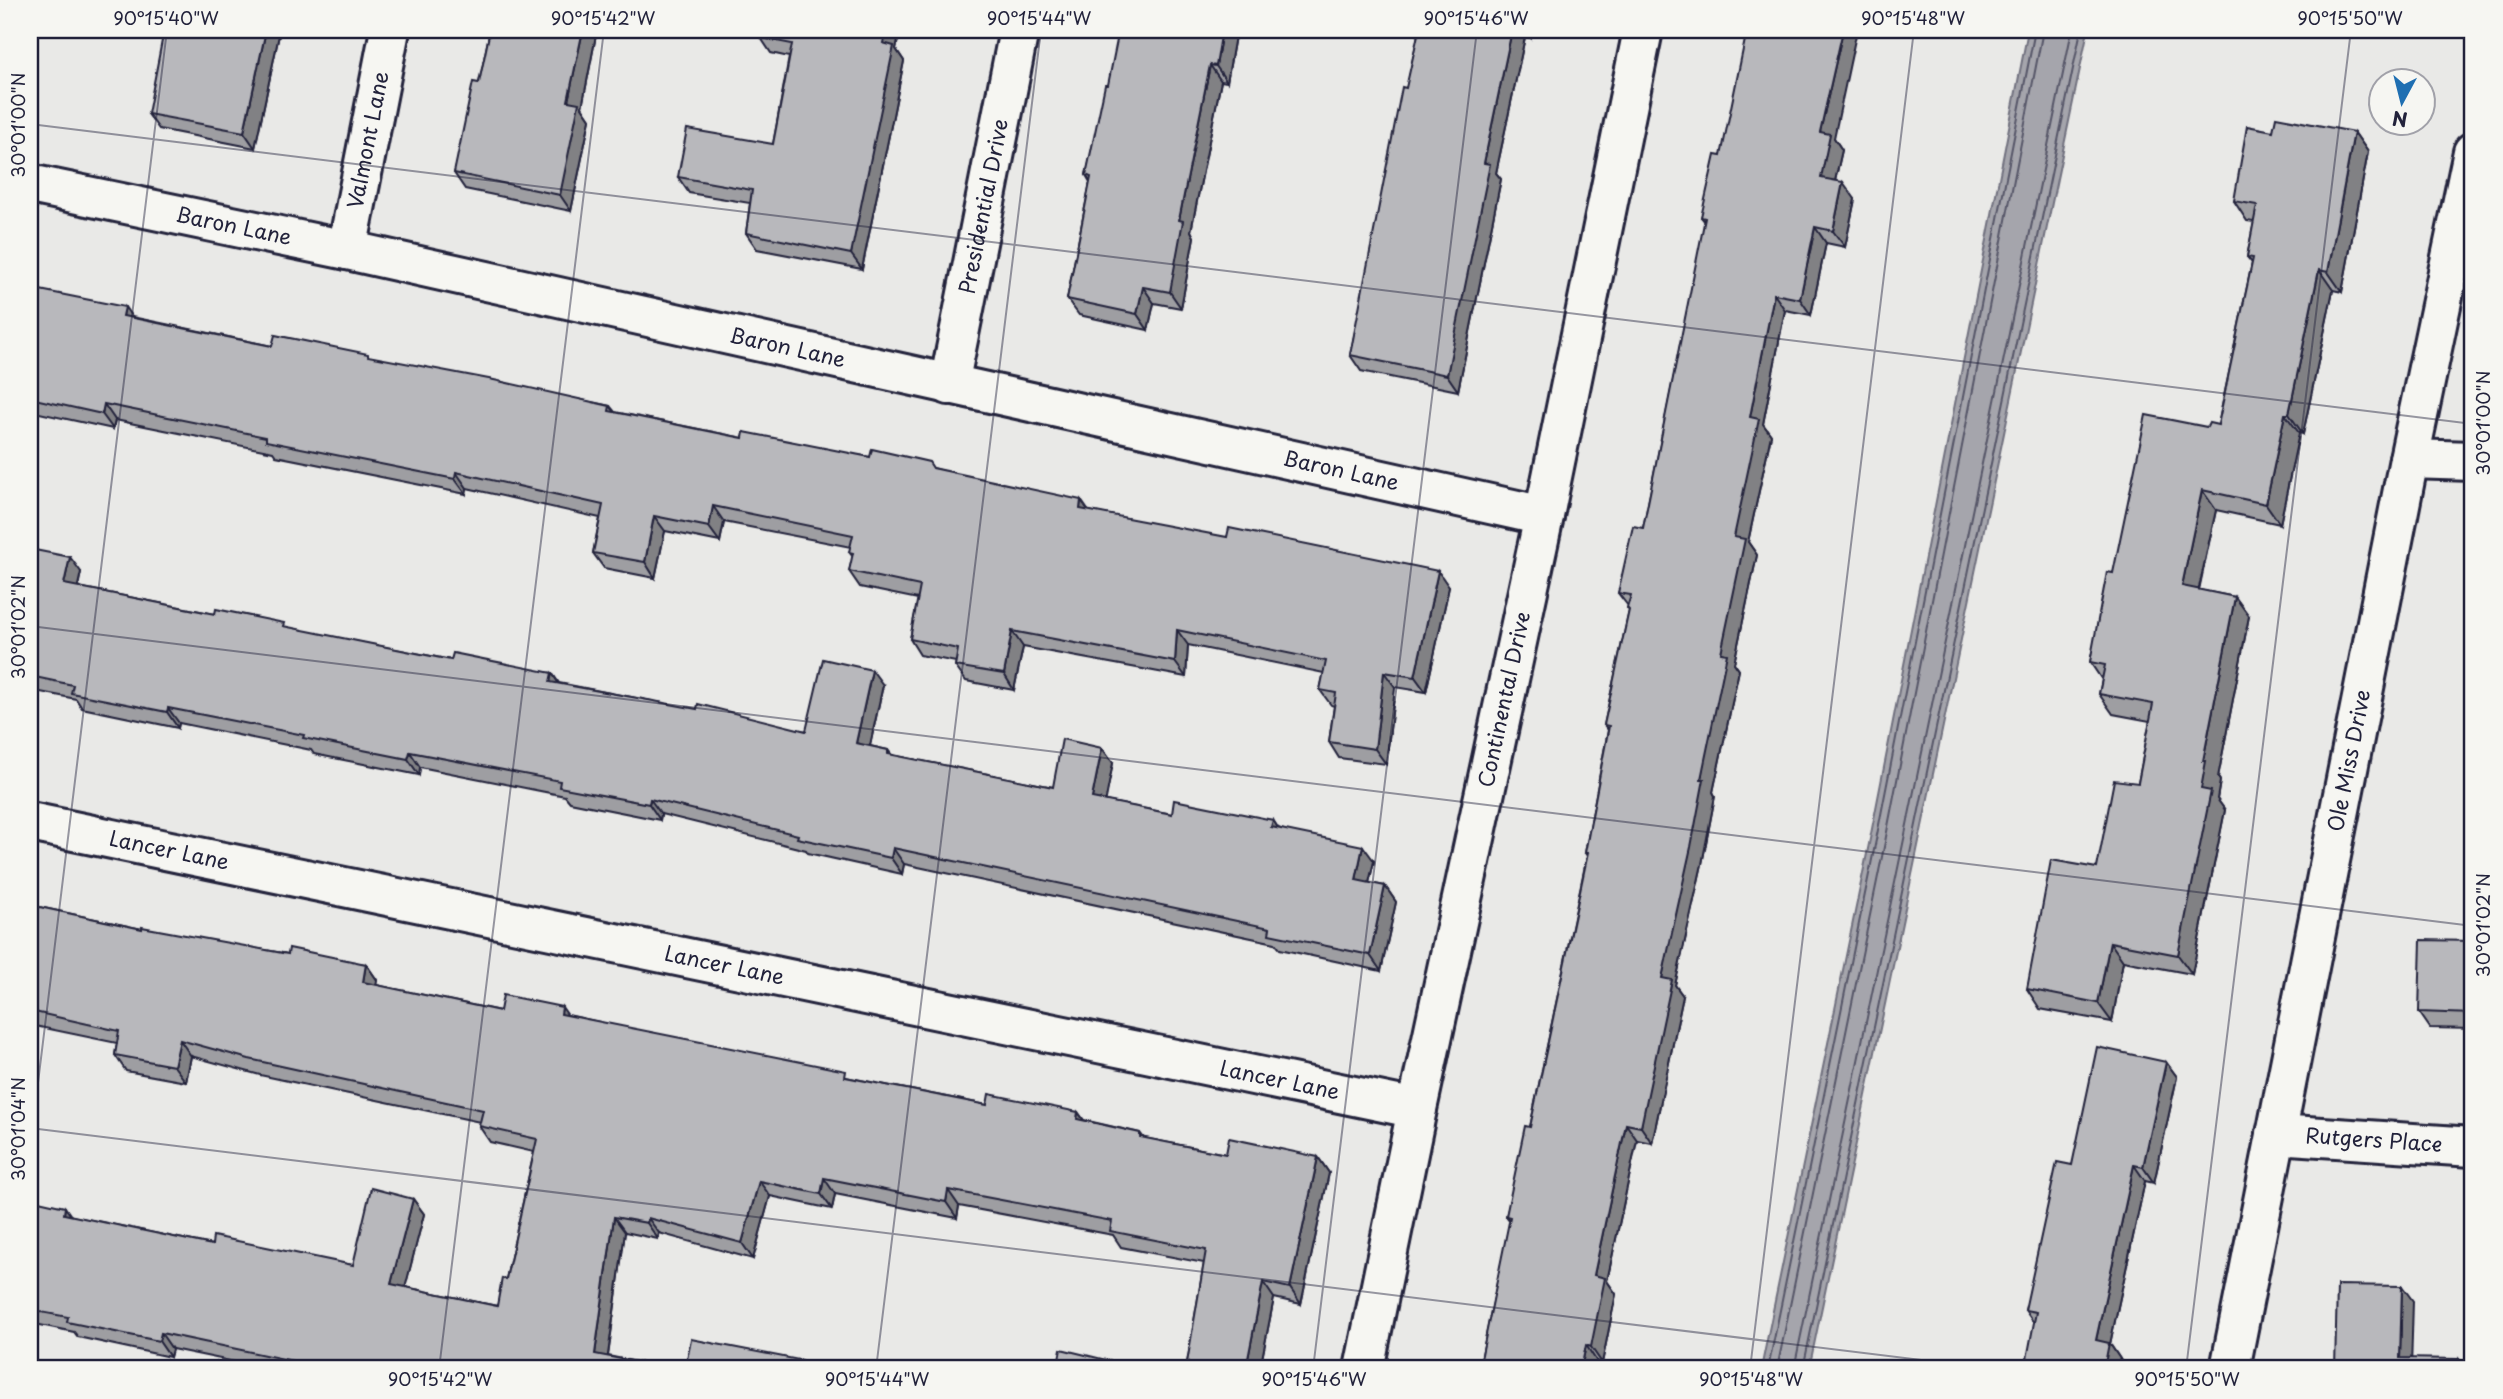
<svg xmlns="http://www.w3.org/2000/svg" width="2503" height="1399" font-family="'Playpen Sans',sans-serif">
  <rect width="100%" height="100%" fill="#e9e9e7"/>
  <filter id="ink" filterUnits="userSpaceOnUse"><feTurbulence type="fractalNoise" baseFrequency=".0143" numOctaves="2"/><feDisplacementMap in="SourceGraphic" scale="14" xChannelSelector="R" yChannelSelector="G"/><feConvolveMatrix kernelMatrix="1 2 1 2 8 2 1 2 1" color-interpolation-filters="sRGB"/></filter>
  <g filter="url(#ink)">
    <!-- water -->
    <polygon fill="#a5a5ac" stroke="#71717f" stroke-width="2" points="2028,30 2088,30 1809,1369 1761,1369 1870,839"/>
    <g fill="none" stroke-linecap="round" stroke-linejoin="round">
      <!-- shore -->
      <g stroke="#565668" stroke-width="2">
        <polyline points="1768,1369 1876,840 2035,30"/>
        <polyline points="1777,1369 1885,842 2043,30"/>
        <polyline points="1794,1369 2072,30"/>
        <polyline points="1803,1369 2081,30"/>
      </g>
      <!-- street casing -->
      <g stroke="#22223b" stroke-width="44">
        <g id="street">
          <path id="s1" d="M30,184L347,250L1544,516"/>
          <path id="s2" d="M347,250L390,30"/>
          <path id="s3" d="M949,385L1019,30"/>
          <polyline points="2409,459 2473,461"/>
          <path id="s4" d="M30,822L1417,1109"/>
          <path id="s5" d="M2276,1134L2473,1147"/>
          <path id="s6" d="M1364,1369L1417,1109L1544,516L1643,30"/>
          <path id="s7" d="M2230,1369L2409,459L2473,152"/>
        </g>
      </g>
      <!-- street -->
      <use href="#street" stroke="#f6f6f2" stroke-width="38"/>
    </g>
    <!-- wall -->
    <g fill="#9e9ea2" stroke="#22223b" stroke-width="2">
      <polygon points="280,30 255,148 159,129 148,114"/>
      <polygon points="490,30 597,30 582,107 590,119 571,211 465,189 454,173 479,83"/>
      <polygon points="762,30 900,30 896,49 904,61 862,269 757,249 746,233 750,203 689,193 678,177 773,144 789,57 771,53 761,38"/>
      <polygon points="1236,30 1227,82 1221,81 1191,231 1194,237 1181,308 1154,303 1148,330 1079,315 1067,299 1090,182 1086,175 1108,85"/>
      <polygon points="1419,30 1532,30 1531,38 1525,37 1496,173 1501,179 1458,391 1361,371 1350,355"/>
      <polygon points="2273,131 2354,132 2368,152 2342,292 2333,290 2303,434 2299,433 2280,524 2216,510 2199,590 2235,597 2249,616 2218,777 2220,781 2217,799 2225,810 2192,974 2123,961 2112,1022 2040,1009 2027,989 2097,868 2138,783 2150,721 2113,714 2099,694 2102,680 2090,662 2113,573 2207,427 2218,425 2252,263 2247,257 2254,222 2247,221 2234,201"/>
      <polygon points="1834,138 1842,150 1835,181 1855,199 1845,247 1826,243 1811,315 1785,310 1763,424 1771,435 1748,542 1757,555 1734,663 1739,670 1713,792 1715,796 1702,864 1675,985 1683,996 1652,1143 1637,1140 1607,1281 1616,1294 1602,1363 1597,1362 1595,1369 1479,1369 1510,1221 1506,1216 1530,1127 1587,856 1585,853 1608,730 1604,725 1629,611 1627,608 1628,606 1618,593 1643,528 1705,222 1701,217 1721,156"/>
      <polygon points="30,314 132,317 272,346 370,357 610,406 615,412 743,438 870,457 933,468 1089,511 1449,587 1426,692 1395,687 1386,764 1339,758 1329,742 1334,706 1331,705 1320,690 1324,673 1188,645 1186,677 1023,647 1014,690 966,681 955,666 956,662 920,655 910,639 918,599 860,587 849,571 853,557 849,552 851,547 724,522 720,542 665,531 655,578 604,568 593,553 600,518 467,488 466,494 276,456 273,452 115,420 113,429 30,411"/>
      <polygon points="30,549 81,572 78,587 451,660 552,673 559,683 806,731 883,685 870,746 888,750 892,755 1053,787 1113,763 1105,801 1172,814 1273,820 1278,828 1374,861 1369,883 1385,886 1396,902 1381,971 1280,949 1275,943 904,864 902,874 808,853 806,850 661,814 660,820 570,802 565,796 420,767 419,775 314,754 311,750 179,723 178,728 82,708 76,699 30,690"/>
      <polygon points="30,905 142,929 288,954 366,964 377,980 376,985 500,1011 568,1015 851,1078 987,1105 1078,1112 1084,1120 1140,1133 1144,1138 1226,1154 1318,1157 1329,1173 1301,1304 1274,1298 1260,1369 1186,1369 1204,1263 1121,1247 1113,1235 959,1206 957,1218 835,1194 832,1209 770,1196 753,1259 659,1233 658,1239 625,1232 608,1356 672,1369 269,1369 172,1349 170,1357 78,1337 74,1332 30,1323 30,1199 72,1216 212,1245 353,1265 413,1199 424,1214 405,1287 497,1306 506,1279 534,1152 490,1142 479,1126 480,1122 260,1075 191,1056 186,1082 126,1071 115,1055 117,1043 30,1025"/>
      <polygon points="2473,941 2473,1029 2430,1028 2419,1012"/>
      <polygon points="2166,1062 2177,1077 2154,1183 2145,1181 2110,1344 2120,1359 2034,1323 2025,1310 2072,1165"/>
    </g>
    <!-- shaded-wall -->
    <g fill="#818184" stroke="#22223b" stroke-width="2">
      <polygon points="266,30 280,30 255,148 244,132"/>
      <polygon points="583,30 597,30 582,107 590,119 571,211 560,195 568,101"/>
      <polygon points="886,30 900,30 896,49 904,61 862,269 851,254"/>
      <polygon points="1222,30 1236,30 1227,82 1216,66"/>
      <polygon points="1512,30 1521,30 1525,37 1496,173 1501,179 1458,391 1447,375 1484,163"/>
      <polygon points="1525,30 1532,30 1531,38"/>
      <polygon points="1843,30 1857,30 1834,138 1842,150 1832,194 1821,178 1820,132"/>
      <polygon points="1210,65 1221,81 1191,231 1194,237 1181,308 1170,292 1179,220"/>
      <polygon points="2354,132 2368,152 2342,292 2328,272"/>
      <polygon points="1843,182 1855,199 1845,247 1833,231"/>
      <polygon points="1815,227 1826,243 1811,315 1800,299"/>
      <polygon points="2319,270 2333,290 2303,434 2289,414"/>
      <polygon points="1143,287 1154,303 1148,330 1137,314"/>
      <polygon points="1774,294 1785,310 1763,424 1771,435 1748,542 1757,555 1734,663 1739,670 1713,792 1715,796 1702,864 1675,985 1683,996 1652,1143 1641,1127 1662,978 1701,779 1721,653 1734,537 1750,417"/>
      <polygon points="125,307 136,323 123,316"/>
      <polygon points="104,404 115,420 113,429 102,414"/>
      <polygon points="2285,414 2299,433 2280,524 2266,504"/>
      <polygon points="456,472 467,488 466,494 455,479"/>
      <polygon points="2202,490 2216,510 2195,606 2182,586"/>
      <polygon points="1081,500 1092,516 1080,509"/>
      <polygon points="713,506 724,522 720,542 709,527"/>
      <polygon points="654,516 665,531 655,578 645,562"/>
      <polygon points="70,557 81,572 75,599 64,584"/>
      <polygon points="1438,571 1449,587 1426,692 1415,677"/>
      <polygon points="2235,597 2249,616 2218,777 2220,781 2217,799 2225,810 2192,974 2178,955 2203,761"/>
      <polygon points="1177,630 1188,645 1186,677 1175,662"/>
      <polygon points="1012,631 1023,647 1014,690 1004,674"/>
      <polygon points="872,670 883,685 867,759 856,743"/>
      <polygon points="1384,672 1395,687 1386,764 1375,749"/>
      <polygon points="552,673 562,689 550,682"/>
      <polygon points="168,708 179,723 178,728 167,712"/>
      <polygon points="1102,748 1113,763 1103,814 1092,798"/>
      <polygon points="410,752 420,767 419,775 408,759"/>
      <polygon points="650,799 661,814 660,820 649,804"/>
      <polygon points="1273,820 1283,836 1271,827"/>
      <polygon points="1363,846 1374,861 1366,896 1356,880"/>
      <polygon points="893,848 904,864 902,874 891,858"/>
      <polygon points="1385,886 1396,902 1381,971 1370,955"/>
      <polygon points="2110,942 2123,961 2112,1022 2098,1003"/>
      <polygon points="366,964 377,980 374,998 363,982"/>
      <polygon points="562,1007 573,1023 561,1014"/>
      <polygon points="180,1040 191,1056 186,1082 174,1066"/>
      <polygon points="2166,1062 2177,1077 2154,1183 2143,1167"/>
      <polygon points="1078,1112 1089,1128 1077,1119"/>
      <polygon points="1626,1124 1637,1140 1607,1281 1616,1294 1602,1363 1591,1347 1594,1275"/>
      <polygon points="1318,1157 1329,1173 1301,1304 1290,1288"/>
      <polygon points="2134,1165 2145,1181 2110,1344 2120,1359 2118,1369 2104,1369 2096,1340"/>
      <polygon points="824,1178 835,1194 832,1209 821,1194"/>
      <polygon points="759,1181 770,1196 753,1259 742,1243"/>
      <polygon points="948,1190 959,1206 957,1218 946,1202"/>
      <polygon points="413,1199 424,1214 402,1300 391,1284"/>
      <polygon points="65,1207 76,1223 64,1214"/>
      <polygon points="614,1217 625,1232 606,1369 595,1354"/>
      <polygon points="648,1218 659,1233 658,1239 647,1223"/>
      <polygon points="1263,1282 1274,1298 1260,1369 1246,1369"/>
      <polygon points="2402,1286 2413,1301 2411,1369 2400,1358"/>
      <polygon points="161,1333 172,1349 170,1357 159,1341"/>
      <polygon points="1586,1345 1597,1362 1595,1369 1581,1369"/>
      <polygon points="2459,1359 2466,1369 2458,1369"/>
    </g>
    <!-- building -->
    <g fill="#b8b8bc" stroke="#22223b" stroke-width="2">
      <polygon points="164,30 266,30 244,132 148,114"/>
      <polygon points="490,30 583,30 568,101 579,103 560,195 454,173 473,82 479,83"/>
      <polygon points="762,30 886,30 883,43 894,46 851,254 746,233 752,190 678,177 687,129 773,144 792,44 761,38"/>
      <polygon points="1119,30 1222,30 1216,66 1210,65 1179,220 1183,221 1170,292 1143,287 1137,314 1067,299 1091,177 1086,175 1105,85 1108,85"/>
      <polygon points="1419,30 1512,30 1484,163 1490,164 1447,375 1350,355 1402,87 1406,88"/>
      <polygon points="1747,30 1843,30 1820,132 1830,134 1821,178 1843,182 1833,231 1815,227 1800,299 1774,294 1750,417 1759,419 1734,537 1745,539 1721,653 1727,654 1701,779 1704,779 1691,847 1662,978 1672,980 1641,1127 1626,1124 1594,1275 1605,1278 1591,1347 1586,1345 1581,1369 1479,1369 1510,1217 1506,1216 1525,1126 1530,1127 1588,853 1585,853 1609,726 1604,725 1629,610 1627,608 1631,595 1618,593 1633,526 1643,528 1705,218 1701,217 1715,155 1721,156"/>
      <polygon points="2276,117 2354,132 2328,272 2319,270 2289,414 2285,414 2266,504 2202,490 2182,586 2235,597 2203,761 2206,761 2201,789 2211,791 2178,955 2110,942 2098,1003 2027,989 2051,860 2097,868 2114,780 2138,783 2153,704 2099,694 2105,665 2090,662 2107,572 2113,573 2146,415 2207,427 2209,423 2218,425 2253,258 2247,257 2257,205 2234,201 2247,126 2273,131"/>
      <polygon points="35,289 125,307 123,316 272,346 275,335 368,354 368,356 494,380 610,406 609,411 743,438 744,432 870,457 872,449 929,462 933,468 1081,500 1080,509 1227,537 1229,528 1438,571 1415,677 1384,672 1375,749 1329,742 1336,693 1320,690 1326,661 1177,630 1175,662 1012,631 1004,674 955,666 958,649 910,639 920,586 849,571 853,553 849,552 853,535 713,506 709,527 654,516 645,562 593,553 603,505 456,472 455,479 266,441 266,437 104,404 102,414 30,398 30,314"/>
      <polygon points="30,549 70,557 64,584 215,614 216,609 284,623 283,626 451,660 453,653 552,673 550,682 697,709 698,704 806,731 823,659 872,670 856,743 888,750 888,754 1053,787 1062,739 1102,748 1092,798 1172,814 1174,800 1273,820 1271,827 1363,846 1356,880 1385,886 1370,955 1269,934 1270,928 893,848 891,858 797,838 798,835 650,799 649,804 559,787 560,781 410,752 408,759 303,738 304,735 168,708 167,712 71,693 73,685 30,676"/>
      <polygon points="2473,642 2473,703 2471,702"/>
      <polygon points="30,905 142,929 142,927 288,954 289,948 366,964 363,982 500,1011 503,995 562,1007 561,1014 846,1071 845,1077 987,1105 989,1094 1078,1112 1077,1119 1140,1133 1140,1137 1226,1154 1229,1138 1318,1157 1290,1288 1263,1282 1246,1369 1186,1369 1206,1250 1110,1231 1112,1221 948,1190 946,1202 824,1178 821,1194 759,1181 742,1243 648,1218 647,1223 614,1217 595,1354 672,1369 311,1369 312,1365 161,1333 159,1341 67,1322 68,1317 30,1310 30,1199 65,1207 64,1214 212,1245 213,1236 353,1265 371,1188 413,1199 391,1284 497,1306 502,1278 506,1279 537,1139 479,1126 483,1110 249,1059 180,1040 174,1066 115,1055 119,1031 30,1011"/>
      <polygon points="2421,940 2473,941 2473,1014 2419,1012"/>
      <polygon points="2097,1047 2166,1062 2143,1167 2134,1165 2096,1340 2109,1343 2104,1369 2025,1369 2036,1312 2025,1310 2057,1162 2072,1165"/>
      <polygon points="2337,1285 2402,1286 2400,1358 2459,1359 2458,1369 2335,1369"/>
      <polygon points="691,1339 845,1369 685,1369"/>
      <polygon points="1061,1349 1143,1369 1057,1369"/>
    </g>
  </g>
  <!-- ticks -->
  <path fill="none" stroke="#22223b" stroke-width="2" stroke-opacity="0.45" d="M30,124L2473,424M30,626L2473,926M30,1128L1995,1369M30,1148L167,30M439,1369L604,30M876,1369L1041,30M1313,1369L1477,30M1750,1369L1914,30M2186,1369L2351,30"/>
  <g text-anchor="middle" stroke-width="7" stroke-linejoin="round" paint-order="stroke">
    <!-- street labels -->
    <g font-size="21" fill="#22223b" stroke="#f6f6f2">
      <text dy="7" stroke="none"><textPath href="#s2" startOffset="112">Valmont Lane</textPath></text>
      <text dy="7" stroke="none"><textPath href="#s3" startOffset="182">Presidential Drive</textPath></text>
      <text dy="7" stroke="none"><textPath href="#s1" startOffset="208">Baron Lane</textPath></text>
      <text dy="7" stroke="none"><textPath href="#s1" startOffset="775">Baron Lane</textPath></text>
      <text dy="7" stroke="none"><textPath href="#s1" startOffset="1342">Baron Lane</textPath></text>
      <text dy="7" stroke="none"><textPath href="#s6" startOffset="684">Continental Drive</textPath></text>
      <text dy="7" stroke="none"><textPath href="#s7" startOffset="620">Ole Miss Drive</textPath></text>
      <text dy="7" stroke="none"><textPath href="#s4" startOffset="142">Lancer Lane</textPath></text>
      <text dy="7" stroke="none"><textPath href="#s4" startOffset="709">Lancer Lane</textPath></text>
      <text dy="7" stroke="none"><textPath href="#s4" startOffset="1276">Lancer Lane</textPath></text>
      <text dy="7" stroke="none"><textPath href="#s5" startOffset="98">Rutgers Place</textPath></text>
    </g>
  </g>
  <!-- margin -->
  <rect width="2503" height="1399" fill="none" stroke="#f6f6f2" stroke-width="77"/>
  <!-- north arrow -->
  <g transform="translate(2402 102) rotate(187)"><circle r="33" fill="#f6f6f2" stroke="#a1a1a9" stroke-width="2"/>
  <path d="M0-5L12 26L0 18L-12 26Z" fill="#1f6fb2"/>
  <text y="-10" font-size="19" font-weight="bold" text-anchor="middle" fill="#22223b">N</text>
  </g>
  <rect x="38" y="38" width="2426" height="1322" fill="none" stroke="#22223b" stroke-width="2.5"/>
  <g font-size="18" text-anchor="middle" fill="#22223b">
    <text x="166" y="25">90°15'40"W</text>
    <text x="603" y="25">90°15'42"W</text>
    <text x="1039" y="25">90°15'44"W</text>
    <text x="1476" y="25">90°15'46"W</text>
    <text x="1913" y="25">90°15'48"W</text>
    <text x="2350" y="25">90°15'50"W</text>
    <text transform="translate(19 125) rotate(-90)" y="6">30°01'00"N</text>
    <text transform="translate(2484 423) rotate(-90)" y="6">30°01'00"N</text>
    <text transform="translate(19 627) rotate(-90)" y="6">30°01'02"N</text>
    <text transform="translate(2484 925) rotate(-90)" y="6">30°01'02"N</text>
    <text transform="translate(19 1129) rotate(-90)" y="6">30°01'04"N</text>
    <text x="440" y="1386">90°15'42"W</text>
    <text x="877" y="1386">90°15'44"W</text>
    <text x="1314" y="1386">90°15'46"W</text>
    <text x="1751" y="1386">90°15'48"W</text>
    <text x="2187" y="1386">90°15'50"W</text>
  </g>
</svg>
